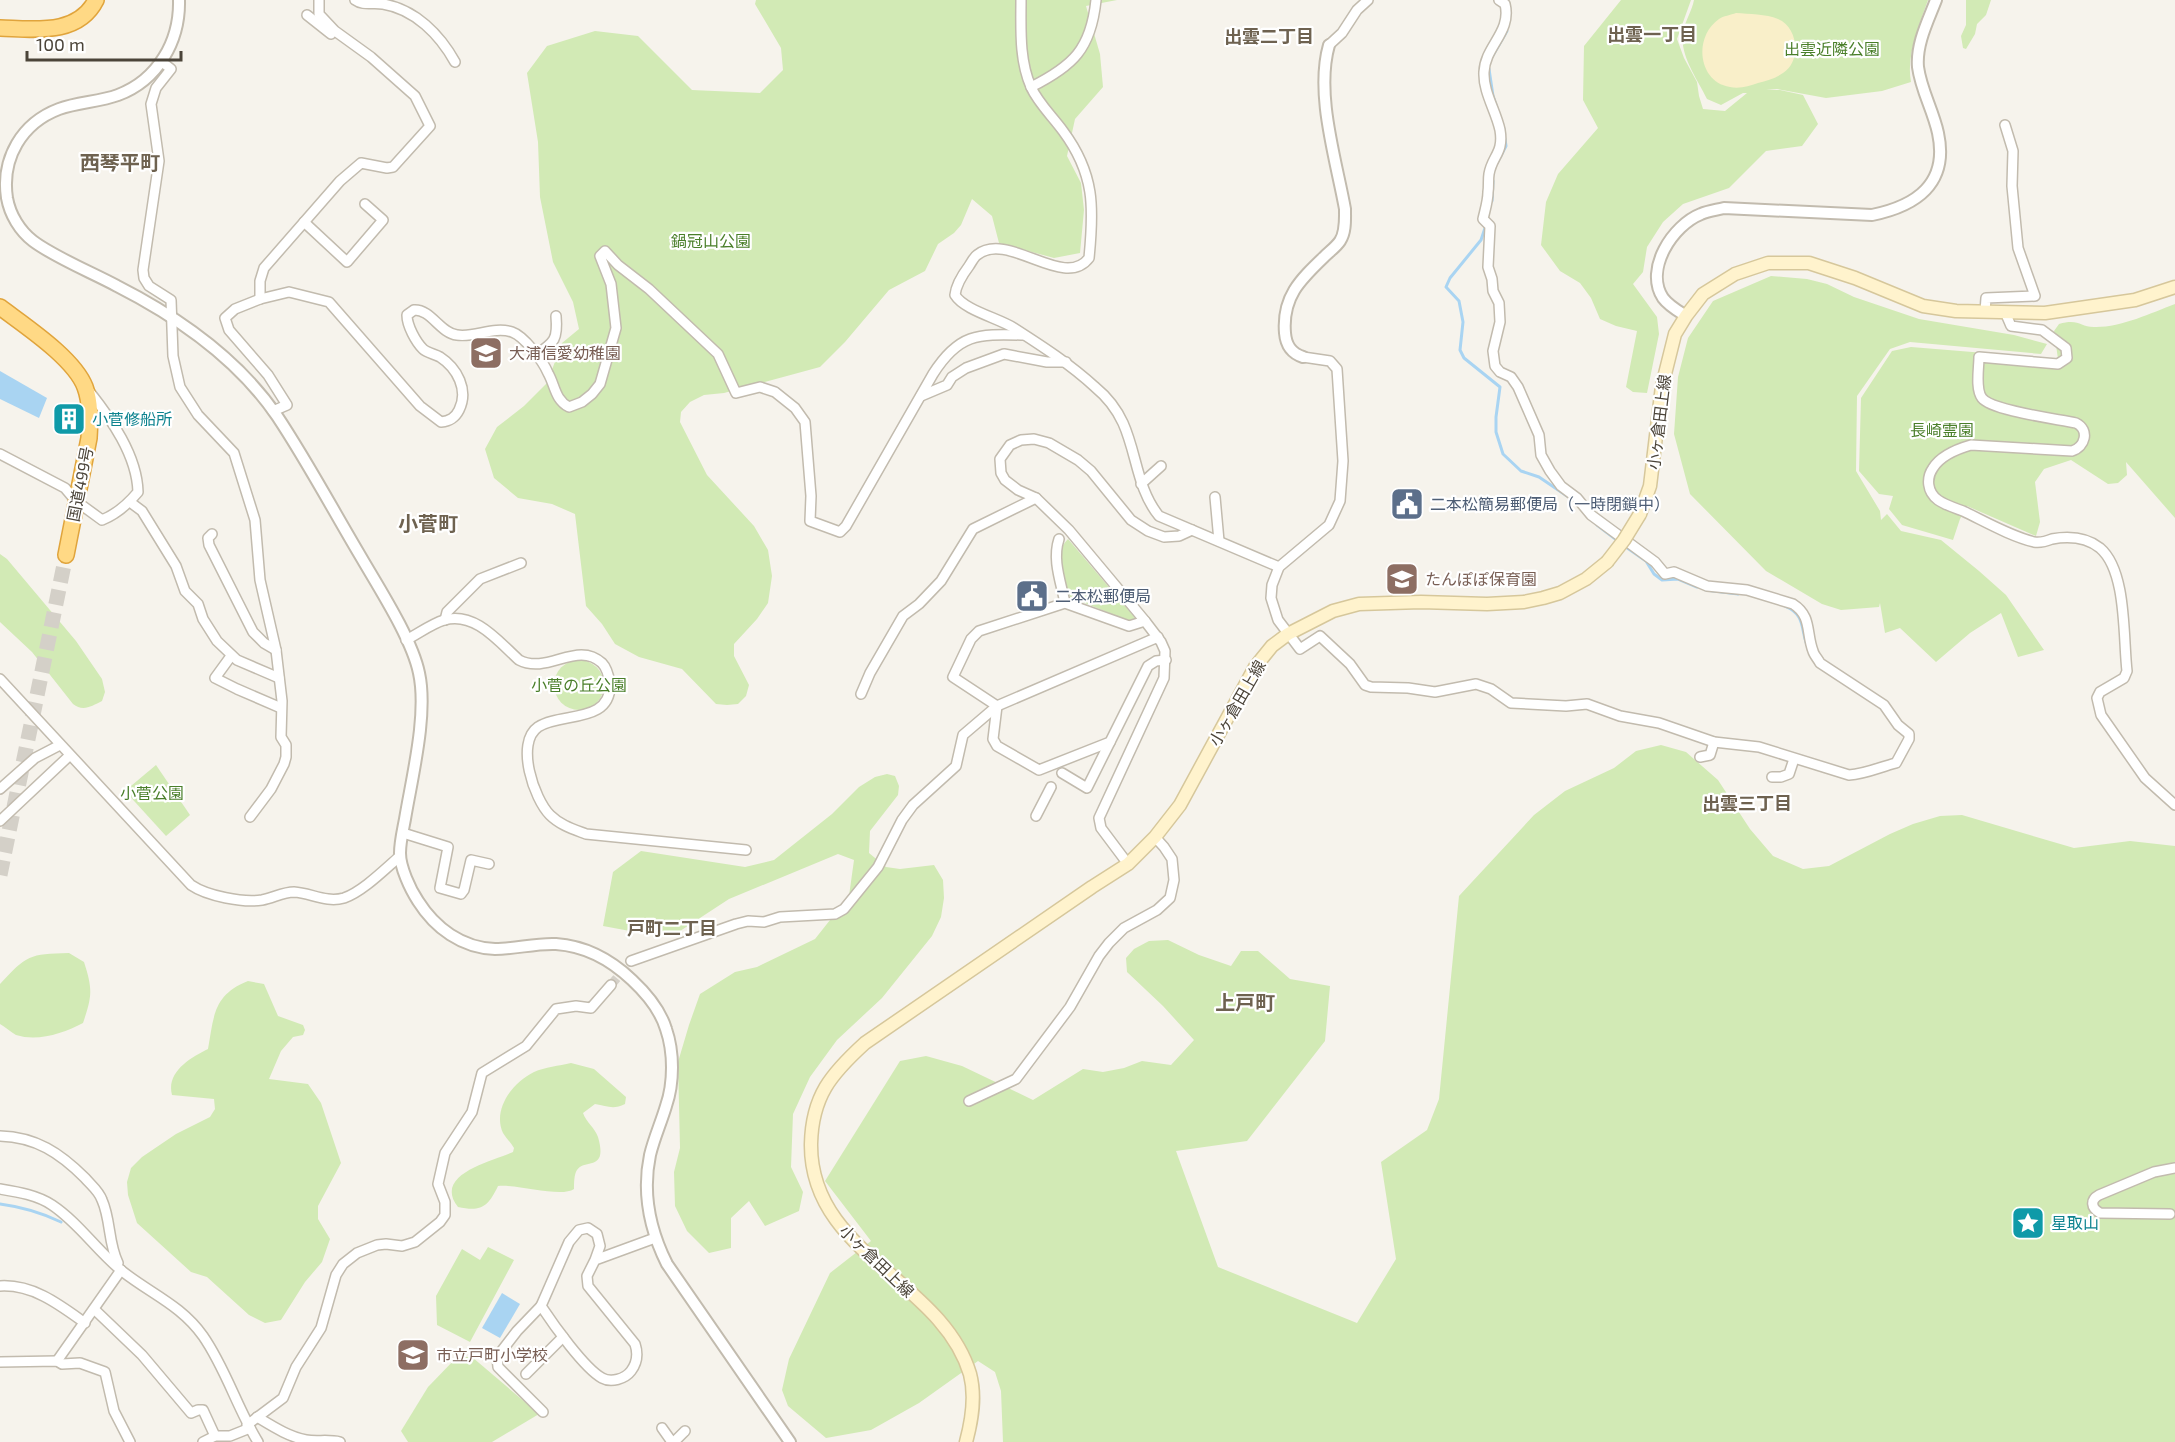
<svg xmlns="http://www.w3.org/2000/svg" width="2175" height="1442" font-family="'Exo 2','Noto Sans JP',sans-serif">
  <rect width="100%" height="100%" fill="#f6f3ec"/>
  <!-- green -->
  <g fill="#d2eab5">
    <polygon points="756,0 1117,0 1086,6 1100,54 1103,87 1075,119 1067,156 1081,183 1084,210 1080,253 1054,258 999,243 992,216 972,199 961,225 954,233 938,244 925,271 889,290 845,342 820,367 724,393 704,395 690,402 681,412 680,422 707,475 754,526 768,550 772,576 768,603 757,619 734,644 734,656 749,685 746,696 738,704 727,705 716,704 682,669 639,657 615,644 602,624 586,606 575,514 552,504 518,498 494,478 485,449 497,427 524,406 547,383 562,343 579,329 573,302 553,262 540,197 538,142 527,73 547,46 595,31 638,36 692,90 760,93 783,70 781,48 755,4"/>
    <path d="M1621,0H1691L1677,39L1684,58L1697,82L1699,96L1703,109L1725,111L1747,93H1743L1721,105L1707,99C1698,80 1679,55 1683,32C1685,21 1692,11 1694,0H1928C1919,26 1906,55 1911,82L1882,91L1826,98L1777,89L1766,90H1780L1803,95L1818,124L1802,146L1766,151L1729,188L1683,204L1663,222L1647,247L1643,272L1633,284L1657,317L1659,334L1647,393L1633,392L1626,387L1637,331L1616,326L1600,319L1591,298L1580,283L1560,271L1541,245L1546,202L1558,174L1598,128L1583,100L1584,46Z"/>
    <polygon points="1966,0 1991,0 1986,15 1977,24 1975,34 1966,49 1963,48 1961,36 1966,25"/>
    <polygon points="1771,276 1807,279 1827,284 1854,297 1919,319 2014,335 2047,344 2041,354 1910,342 1890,349 1857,396 1856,471 1880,511 1881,520 1887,514 1901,531 1941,540 1979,571 2006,595 2044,650 2018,657 2001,613 1970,633 1936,662 1900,628 1885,633 1880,603 1879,607 1841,610 1822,604 1766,571 1690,494 1674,434 1678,377 1688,338 1713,301"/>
    <path d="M2175,304V518L2126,462L2127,475L2118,483L2108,484L2071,460L2044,469L2035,482L2040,522L2036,536L1967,506L1960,519L1953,540L1902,525L1889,509L1893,496L1879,494L1859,471L1861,398L1892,351L1911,347L2058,359L2054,331L2059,324C2080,318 2080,328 2096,327C2122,327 2151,313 2175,304Z"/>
    <path d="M1068,539L1136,619L1129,621L1070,597C1065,579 1052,554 1068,539Z"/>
    <path d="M0,554L7,559L76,641L102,679L105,692L102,701C92,706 83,712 73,704L32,652L0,622Z"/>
    <circle cx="579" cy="685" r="25"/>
    <polygon points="1661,745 1686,752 1718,780 1750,829 1773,856 1803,869 1829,866 1890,834 1913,824 1940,816 1962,815 2074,848 2130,841 2175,846 2175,1442 1003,1442 1001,1391 995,1372 978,1361 919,1403 871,1430 826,1438 788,1406 782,1390 789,1359 830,1273 871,1241 825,1181 900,1061 926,1056 962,1066 1033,1100 1083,1069 1103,1072 1124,1068 1142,1061 1171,1065 1194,1040 1163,1006 1127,972 1126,958 1134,949 1149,941 1168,940 1199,955 1231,966 1241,951 1258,951 1290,979 1330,986 1325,1041 1247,1141 1176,1151 1218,1267 1357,1323 1396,1259 1381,1162 1427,1130 1439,1099 1459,896 1534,815 1565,791 1614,768 1636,751"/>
    <polygon points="156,765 190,815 166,836 125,791"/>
    <polygon points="887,774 895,776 899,786 898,795 870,831 869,853 886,867 900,869 934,865 943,880 944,898 941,917 932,936 882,998 837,1040 810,1077 793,1114 791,1167 803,1192 799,1211 765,1226 749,1201 731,1218 731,1248 709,1253 687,1231 675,1206 674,1172 680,1148 678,1062 689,1025 700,994 735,972 757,967 815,939 849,896 854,860 838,854 729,899 677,933 646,934 603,926 613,872 641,851 745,867 774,860 832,814 859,787 875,777"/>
    <path d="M69,953L84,962C93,990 92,996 83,1023C64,1033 38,1042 16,1035C11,1032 5,1027 0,1024V984C27,955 29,954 69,953Z"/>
    <path d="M248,981L264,984L278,1016L303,1025L305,1030L303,1035L293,1037L281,1051L269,1079L308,1084L321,1103L341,1163L318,1206V1219L330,1239L322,1262L305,1282L281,1320L265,1323L249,1315L207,1277L191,1272L137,1223L128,1195L127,1182L131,1168L142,1157L176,1134L210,1117L215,1109L214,1099L172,1095C166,1072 190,1058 208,1049C214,1016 213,995 248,981Z"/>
    <path d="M571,1063L594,1069L626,1097L625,1104C613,1110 607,1106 595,1104L583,1113C586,1122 595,1128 598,1137C608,1172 585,1158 577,1170C574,1174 574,1184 574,1189C561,1198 518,1184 498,1186C488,1207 481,1212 458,1207C432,1174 494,1161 513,1152L514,1148C511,1143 506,1138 503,1133C492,1109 513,1082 534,1072C545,1067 559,1066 571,1063Z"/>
    <polygon points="488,1247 514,1260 470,1342 437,1325 436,1296 462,1249 480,1260"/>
    <polygon points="457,1357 472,1357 539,1414 492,1442 408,1442 401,1431 428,1387"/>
  </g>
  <!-- sand -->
  <path fill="#f9efc9" d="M1736,13C1749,14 1766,14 1778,19C1798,27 1802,61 1783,73C1776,78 1767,81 1758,83C1749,86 1740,89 1730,87C1698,82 1693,37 1719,19C1723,16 1731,15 1736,13Z"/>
  <!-- water -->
  <g fill="#a9d4f2">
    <polygon points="0,371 47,398 39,418 0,399"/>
    <polygon points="502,1293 520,1304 500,1338 482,1328"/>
  </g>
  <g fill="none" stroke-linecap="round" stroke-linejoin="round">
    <!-- stream -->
    <g stroke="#a9d4f2" stroke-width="3">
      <polyline points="1492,57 1507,31"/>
      <polyline points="1489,69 1493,96 1504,129"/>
      <polyline points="1497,163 1506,146 1505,139"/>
      <polyline points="1492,201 1493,181"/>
      <polyline points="1486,225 1481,240 1450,278 1446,287 1459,301 1463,322 1460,350 1464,358 1500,387 1496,417 1496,432 1503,454 1521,471 1539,477 1567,496"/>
      <polyline points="1597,525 1618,541"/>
      <polyline points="1623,545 1646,561 1654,574 1662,580 1678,579 1697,587"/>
      <polyline points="1706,590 1738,594"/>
      <path d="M1785,606C1807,615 1800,631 1808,647"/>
      <path d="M0,1204C23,1207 40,1212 61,1222"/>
    </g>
    <!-- minor-tunnel -->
    <polyline stroke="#d4d0c8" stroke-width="9" stroke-dasharray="9 4.5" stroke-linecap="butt" points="611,985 631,961"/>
    <!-- trunk-tunnel -->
    <polyline stroke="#d4d0c8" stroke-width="15" stroke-dasharray="15 8" stroke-linecap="butt" points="0,875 66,555"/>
    <!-- minor casing -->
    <g stroke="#c2bbae" stroke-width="12">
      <g id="minor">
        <path d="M355,0C363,6 373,2 383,4C415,9 440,35 455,62"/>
        <path d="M1021,0C1021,28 1019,60 1031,87C1038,103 1053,117 1063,131C1095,174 1094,208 1089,258C1064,291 1008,230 977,255C974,257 971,263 969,266C963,274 956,285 955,295C964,310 998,318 1014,328C1042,346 1070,364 1095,387C1106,396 1117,410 1123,423C1137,454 1137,489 1159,516L1279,567"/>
        <polyline points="307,15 331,34"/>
        <polyline points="1329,45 1342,33 1357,10 1368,0"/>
        <polyline points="162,62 171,69 156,88 151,104 159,161 143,270 144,278 149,286 171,300 173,356 180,387 198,415 234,453 255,520 260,580 276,650 282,701 281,737 286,745 286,757 284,764 271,789 250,817"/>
        <path d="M1031,87C1073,66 1091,49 1096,0"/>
        <polyline points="304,222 347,262 383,220 365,204"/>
        <polyline points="260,299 260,281 264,268 340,181 361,163 387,168 393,167 430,126 415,96 371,57 335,31 319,14 319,0"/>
        <polyline points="1985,312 1986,298 2035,296 2018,248 2012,186 2013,151 2005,125"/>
        <path d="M2005,312L2011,326L2042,330L2066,348L2067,358L2058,364L1979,357C1979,368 1975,389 1982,398C1992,411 2058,419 2076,423C2090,430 2085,447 2072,451L1971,445C1957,449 1941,455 1933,468C1926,478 1927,492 1938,500C1945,505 1955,508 1963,511C1986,522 2010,536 2034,542C2040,543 2047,541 2052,539C2069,536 2086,537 2100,548C2127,571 2123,637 2127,671L2124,678L2100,692L2097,698L2101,715L2145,778L2175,805"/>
        <path d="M536,355C555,342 558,339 556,316"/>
        <path d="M1303,357L1330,361L1337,369L1343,461L1340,501L1329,525L1279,567L1272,585L1271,598L1278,620L1300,649L1320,636L1350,664L1365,685L1371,687L1408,688L1435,692L1476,684L1491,689L1511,703L1566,706L1587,704L1620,716L1659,723L1714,742L1759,747L1849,775C1866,774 1880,767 1896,763L1909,739V734L1898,725L1884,705L1820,663C1818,659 1814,655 1813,651C1806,633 1812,616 1793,604L1747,590L1707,586L1674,572L1665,574L1655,562L1591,515L1577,498L1561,486L1550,471L1541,455L1539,435L1518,387L1511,377L1500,372L1495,366L1493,351L1500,322L1499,303L1493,291L1492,279L1488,267L1490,226L1483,219C1485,210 1488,201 1488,192C1489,186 1488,180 1489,174C1492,156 1504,153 1500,130C1496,111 1483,92 1484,72C1485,46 1512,32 1505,4L1499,0"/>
        <polyline points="921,396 947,385 952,377 966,368 1004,354 1047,362 1066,362"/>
        <path d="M273,411L287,405L268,375L229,330L225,318L235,309L260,299L289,292L329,302L420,406L441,422C450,421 455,418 459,410C469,390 457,368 440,357C435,354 427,353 423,349C416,342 407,326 407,315L414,310C431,309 440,333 457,335C475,338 493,326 512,332C524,336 543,361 548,373C555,385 555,400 569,407L582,402L592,394L600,384L616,328L611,284L600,256L605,251L618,265L649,289L718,354L736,393L760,387L775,392L795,408L805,422L811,496L810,521L840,532L846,526L933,374C959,333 978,334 1023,335"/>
        <path d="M0,454L65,488L76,501L102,520C117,514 128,504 138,492C137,455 111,419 89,391"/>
        <polyline points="1141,484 1161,466"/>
        <polyline points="1215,497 1219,541"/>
        <polyline points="130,502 142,511 176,566 185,591 198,604 203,619 217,641 237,660 279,678"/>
        <polyline points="212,534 208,538 209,545 253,632 264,643 276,650"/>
        <path d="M1059,539C1052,560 1061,582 1065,603"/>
        <polyline points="445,620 447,612 480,579 521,563"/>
        <path d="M406,640C418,634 431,624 444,620C475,611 499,642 519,660C548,675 577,640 602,663C607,668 609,677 610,684C611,724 561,712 538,727C515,743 534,799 550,815C560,825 573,829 586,834L746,850"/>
        <polyline points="231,656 215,678 237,689 281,708"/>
        <path d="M0,679L191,885C207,896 243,903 262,900C273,898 283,892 294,892C311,893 326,903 344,898C362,892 384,870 399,857"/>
        <polyline points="861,694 870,673 903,616 919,604 941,581 973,529 1036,498"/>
        <polyline points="997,706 953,677 971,639 979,631 1065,603 1129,626 1145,621"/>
        <polyline points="997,706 993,739 997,746 1039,770 1110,742 1148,666 1156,661 1166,660"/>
        <polyline points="1700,757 1710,755 1714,742"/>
        <polyline points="1062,773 1087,788 1110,742"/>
        <polyline points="1772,777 1781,777 1789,774 1794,759"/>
        <polyline points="0,789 35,758 60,745"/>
        <polyline points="1036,816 1051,787"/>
        <polyline points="0,821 69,756"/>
        <polyline points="403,833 448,847 440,888 461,894 464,890 471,860 489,864"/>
        <polyline points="1128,864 1101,828 1099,818 1164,678 1165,651 1161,642 1145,621 1069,530 1036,498 1018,490 1005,480 1001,473 1000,459 1010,445 1021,440 1034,439 1049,443 1078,460 1091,471 1131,520 1148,531 1164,537 1179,536 1192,530"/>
        <polyline points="631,961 736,924 748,921 764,922 780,917 835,914 844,909 878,867 902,820 913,805 956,766 963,735 997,706 1158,637"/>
        <polyline points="969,1101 1016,1079 1070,1007 1099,956 1109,943 1124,928 1157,910 1170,898 1174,880 1172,859 1164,847 1155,837"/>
        <path d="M0,1136C36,1137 60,1153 85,1178C91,1185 99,1191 102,1200C111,1220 108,1243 118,1263"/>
        <path d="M0,1189C18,1192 37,1195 52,1205C79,1223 97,1251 122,1271C151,1294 181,1305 203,1336C226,1369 237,1408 258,1442"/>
        <path d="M2170,1214L2100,1213C2091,1208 2090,1200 2099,1195L2154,1172L2175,1168"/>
        <path d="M595,1260L587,1276L588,1286L635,1344C638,1353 637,1363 631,1371C625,1379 611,1383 602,1378C584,1368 553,1324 541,1306L569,1242L579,1230L588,1228L597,1234L600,1246L595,1260L655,1238"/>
        <path d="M0,1286C33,1284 60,1305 85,1323"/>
        <polyline points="541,1306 517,1331 497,1357 498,1367 543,1412"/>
        <polyline points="94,1309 142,1355 191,1413 198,1410 203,1410 215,1436"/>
        <polyline points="57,1361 121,1270"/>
        <polyline points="0,1362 57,1361 62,1364 80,1363 105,1372 114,1411 130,1442"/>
        <polyline points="526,1374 563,1337"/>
        <path d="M257,1417C272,1426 289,1437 306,1440C317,1442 328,1439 340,1442"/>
        <polyline points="247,1425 283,1398 296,1367 321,1328 336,1275 343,1264 357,1253 377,1245 386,1244 402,1246 415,1242 440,1222 445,1215 445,1202 438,1184 445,1153 472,1112 482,1073 526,1046 556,1009 576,1006 591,1008 611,985"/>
        <polyline points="662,1428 672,1442"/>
        <polyline points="203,1442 215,1436 230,1436 250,1428"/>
        <polyline points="674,1442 685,1431"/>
      </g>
    </g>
    <!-- tertiary casing -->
    <g stroke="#c2bbae" stroke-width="14">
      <g id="tertiary">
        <path d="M179,0C180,41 158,80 118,95C99,102 78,102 59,109C22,123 1,158 7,198C10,215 20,231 33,241C54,257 93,273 117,286C178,317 238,359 277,416C307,461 333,510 361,557C379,588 412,639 419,673C428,714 412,777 405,819C403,830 400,842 400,853C400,867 410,889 418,901C435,928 462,948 495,949C516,949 535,943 556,944C585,946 611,960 632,980C647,994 660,1009 666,1029C674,1052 674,1083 666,1106C661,1123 654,1138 650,1155C642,1193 650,1230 667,1264L790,1442"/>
        <path d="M1686,316C1678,311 1669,306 1663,298C1644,269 1673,225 1701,214C1708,211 1716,210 1724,208L1872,215C1916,206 1949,184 1938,133C1933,110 1921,90 1918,67C1916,44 1928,21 1936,0"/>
        <path d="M1303,357C1291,353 1286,345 1285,333C1282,297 1300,280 1324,257C1329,252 1336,247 1340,241C1346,232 1345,219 1345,209C1336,159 1315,94 1329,45"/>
      </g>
    </g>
    <!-- secondary casing -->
    <g stroke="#d6c79b" stroke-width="15">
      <g id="secondary">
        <polyline points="1640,514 1650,486 1662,386 1675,334 1686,316 1703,294 1735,274 1768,263 1809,263 1855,278 1923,306 1956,311 2045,313 2135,300 2175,287"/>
        <path d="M966,1442C972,1420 976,1397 970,1374C942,1280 810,1254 811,1144C812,1096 831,1074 865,1043L1092,887L1128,864L1155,837L1180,805L1255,667L1272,646L1288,634L1333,611L1359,604L1421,602L1487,604L1524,602L1543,598L1560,593L1586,579L1607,562"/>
      </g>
    </g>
    <!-- trunk casing -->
    <g stroke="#e0a43c" stroke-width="18">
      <g id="trunk">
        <path d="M0,28C34,29 78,36 96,0"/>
        <path d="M0,307C25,326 74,358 85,387C91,403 90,421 89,438L66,555"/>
      </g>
    </g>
    <!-- minor -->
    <use href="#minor" stroke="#fff" stroke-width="9"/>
    <!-- tertiary -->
    <use href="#tertiary" stroke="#fff" stroke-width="10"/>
    <!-- secondary -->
    <use href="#secondary" stroke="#fff3cd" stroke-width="12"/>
    <!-- trunk -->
    <use href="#trunk" stroke="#ffd985" stroke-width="15"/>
    <!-- secondary-bridge casing -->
    <g stroke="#d6c79b" stroke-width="15" stroke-linecap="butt">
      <polyline id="secondary-bridge" points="1607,562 1624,540 1640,514"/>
    </g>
    <!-- secondary-bridge -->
    <use href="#secondary-bridge" stroke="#fff3cd" stroke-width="12"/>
  </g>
  <!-- icons -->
  <defs>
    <g id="school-square" transform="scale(1.725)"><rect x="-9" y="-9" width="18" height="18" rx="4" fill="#8d6e63" stroke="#fff"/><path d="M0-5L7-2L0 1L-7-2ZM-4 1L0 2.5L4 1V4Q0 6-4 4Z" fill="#fff"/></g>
    <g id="building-square" transform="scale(1.725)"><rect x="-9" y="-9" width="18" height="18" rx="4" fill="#0f9aa8" stroke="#fff"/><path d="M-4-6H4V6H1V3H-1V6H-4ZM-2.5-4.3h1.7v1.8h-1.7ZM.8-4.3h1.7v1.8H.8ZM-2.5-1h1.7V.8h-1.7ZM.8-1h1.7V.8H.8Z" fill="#fff"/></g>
    <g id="civic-square" transform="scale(1.725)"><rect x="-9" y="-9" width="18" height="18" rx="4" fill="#5c6f8a" stroke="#fff"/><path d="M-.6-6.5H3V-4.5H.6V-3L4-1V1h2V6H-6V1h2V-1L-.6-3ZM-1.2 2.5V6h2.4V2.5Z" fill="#fff"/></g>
    <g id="sight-square" transform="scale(1.725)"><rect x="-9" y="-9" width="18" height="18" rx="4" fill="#0f9aa8" stroke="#fff"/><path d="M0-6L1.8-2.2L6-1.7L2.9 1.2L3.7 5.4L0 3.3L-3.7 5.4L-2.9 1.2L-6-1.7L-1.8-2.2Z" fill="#fff"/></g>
  </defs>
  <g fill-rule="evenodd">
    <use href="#school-square" x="486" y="353"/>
    <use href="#building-square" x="69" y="419"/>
    <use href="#civic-square" x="1407" y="504"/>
    <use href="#school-square" x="1402" y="579"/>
    <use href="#civic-square" x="1032" y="596"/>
    <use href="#sight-square" x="2028" y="1223"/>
    <use href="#school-square" x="413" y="1355"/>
  </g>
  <g text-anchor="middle" stroke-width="4.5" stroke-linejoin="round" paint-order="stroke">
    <!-- park labels -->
    <g font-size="16" fill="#4a7f2a" stroke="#fff">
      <text x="1832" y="55">出雲近隣公園</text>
      <text x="711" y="247">鍋冠山公園</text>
      <text x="1942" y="436">長崎霊園</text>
      <text x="579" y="691">小菅の丘公園</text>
      <text x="152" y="799">小菅公園</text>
    </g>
    <!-- education labels -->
    <g font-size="16" fill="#785e54" stroke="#fff" text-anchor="start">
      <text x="509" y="359">大浦信愛幼稚園</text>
      <text x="1425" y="585">たんぽぽ保育園</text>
      <text x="436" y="1361">市立戸町小学校</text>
    </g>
    <!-- culture labels -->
    <g font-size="16" fill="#0d838f" stroke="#fff" text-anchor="start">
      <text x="92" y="425">小菅修船所</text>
      <text x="2051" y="1229">星取山</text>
    </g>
    <!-- street labels -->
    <g font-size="16" fill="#4b4439" stroke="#fff">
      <text transform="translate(1659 422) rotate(-83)" y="6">小ヶ倉田上線</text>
      <text transform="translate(80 484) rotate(-79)" y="6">国道499号</text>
      <text transform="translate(1237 703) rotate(-60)" y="6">小ヶ倉田上線</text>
      <text transform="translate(877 1261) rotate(44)" y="6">小ヶ倉田上線</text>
    </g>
    <!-- service labels -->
    <g font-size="16" fill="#4e5e75" stroke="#fff" text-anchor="start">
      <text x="1430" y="510">二本松簡易郵便局（一時閉鎖中）</text>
      <text x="1055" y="602">二本松郵便局</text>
    </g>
    <!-- neighbourhood labels -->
    <g font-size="18" font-weight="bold" fill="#6e6250" stroke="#fff">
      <text x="1652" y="41">出雲一丁目</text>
      <text x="1269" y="43">出雲二丁目</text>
      <text x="1747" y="810">出雲三丁目</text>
      <text x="672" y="935">戸町二丁目</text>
    </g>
    <!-- quarter labels -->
    <g font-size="20" font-weight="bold" fill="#6e6250" stroke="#fff">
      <text x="120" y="170">西琴平町</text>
      <text x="428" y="531">小菅町</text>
      <text x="1245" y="1010">上戸町</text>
    </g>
  </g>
  <!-- scale -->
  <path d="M27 51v9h154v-9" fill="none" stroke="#4b4439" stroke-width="3"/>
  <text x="36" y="51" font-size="18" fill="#4b4439" stroke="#ffffff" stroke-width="4.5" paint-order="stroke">100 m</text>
</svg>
